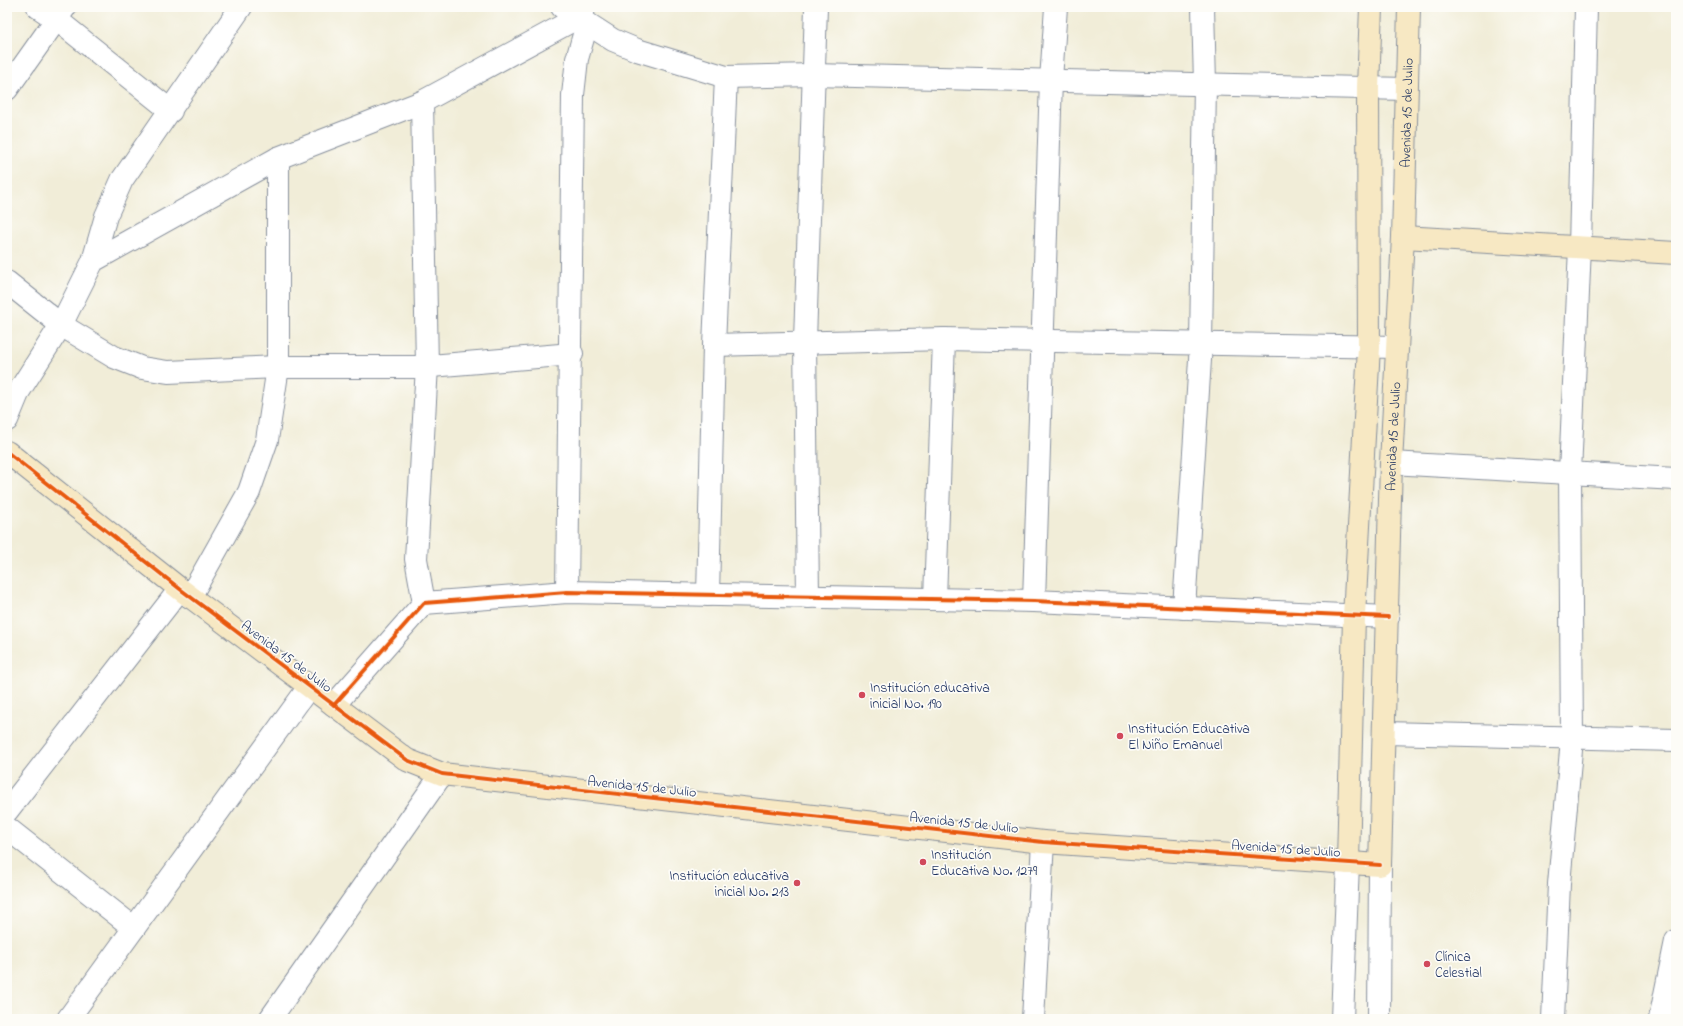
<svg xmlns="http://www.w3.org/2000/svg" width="1683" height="1026" font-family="'Indie Flower',sans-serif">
  <rect width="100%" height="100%" fill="#fdfcf7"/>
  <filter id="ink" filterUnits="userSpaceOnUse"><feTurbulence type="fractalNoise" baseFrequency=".025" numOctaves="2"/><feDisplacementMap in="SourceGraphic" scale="8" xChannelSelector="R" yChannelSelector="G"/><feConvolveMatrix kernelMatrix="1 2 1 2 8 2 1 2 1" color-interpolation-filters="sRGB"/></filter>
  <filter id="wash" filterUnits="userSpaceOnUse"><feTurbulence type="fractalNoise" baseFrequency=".012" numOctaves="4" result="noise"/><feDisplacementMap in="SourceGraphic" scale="16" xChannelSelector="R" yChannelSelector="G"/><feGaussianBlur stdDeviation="0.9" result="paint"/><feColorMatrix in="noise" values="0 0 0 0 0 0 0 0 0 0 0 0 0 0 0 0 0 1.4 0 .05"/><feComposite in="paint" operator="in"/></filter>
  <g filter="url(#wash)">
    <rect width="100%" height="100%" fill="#f1edd8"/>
  </g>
  <g filter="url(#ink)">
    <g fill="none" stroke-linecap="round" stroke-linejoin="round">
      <!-- street casing -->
      <g stroke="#868e9b" stroke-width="24">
        <g id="street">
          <polyline points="38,7 56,19 171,111"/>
          <polyline points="562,7 613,40 637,50 726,77 813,75 1406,89"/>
          <polyline points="7,89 65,7"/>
          <polyline points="422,102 427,366 416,559 424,603"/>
          <polyline points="93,261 106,216 122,180 241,7"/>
          <polyline points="7,282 61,325 114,357 142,368 168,372 278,367 419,367 572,354"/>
          <polyline points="714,345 944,339 1397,347"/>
          <polyline points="7,420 19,391 61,325 93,261 278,158 422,102 577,18 584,9"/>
          <polyline points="1391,463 1676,479"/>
          <polyline points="567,592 573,95 577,59 587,24"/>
          <polyline points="708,595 714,345 726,77"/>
          <polyline points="190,597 249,492 267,440 278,367 278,158"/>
          <polyline points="808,597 805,341 816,7"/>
          <polyline points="935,599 944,339"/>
          <polyline points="1034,601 1051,80 1056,7"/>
          <polyline points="1184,608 1201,344 1205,84 1203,7"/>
          <polyline points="334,705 424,603 567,592 1034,601 1388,617"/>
          <polyline points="1384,733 1676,740"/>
          <polyline points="7,811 180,589"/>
          <polyline points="7,828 134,928"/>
          <polyline points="68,1019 309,687"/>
          <polyline points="270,1019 442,774"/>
          <polyline points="1033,1019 1043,842"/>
          <polyline points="1342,1019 1348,863"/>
          <polyline points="1379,1019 1380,865"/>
          <polyline points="1553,1019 1559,884 1572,739 1570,473 1580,247 1586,7"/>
          <polyline points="1660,1019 1676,941"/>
        </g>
      </g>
      <!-- secondary casing -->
      <g stroke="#868e9b" stroke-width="24">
        <g id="secondary">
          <polyline points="1403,237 1676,253"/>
          <path id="s1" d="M7,452L180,589L407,760L442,774L1043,842L1380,865L1391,463L1403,237L1409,7"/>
          <polyline points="1348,863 1354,616 1369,347 1368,88 1371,7"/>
        </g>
      </g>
      <!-- street -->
      <use href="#street" stroke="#fff" stroke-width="22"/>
      <!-- secondary -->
      <use href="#secondary" stroke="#f7e8c3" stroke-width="22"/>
      <!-- cycleway casing -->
      <g stroke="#fdfcf7" stroke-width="6">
        <g id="cycleway">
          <polyline points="7,452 180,589 407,760 442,774 1043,842 1380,865"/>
          <polyline points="334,705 424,603 567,592 1034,601 1388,617"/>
        </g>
      </g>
      <!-- cycleway -->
      <use href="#cycleway" stroke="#e8590c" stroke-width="4"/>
    </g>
  </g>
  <!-- markers -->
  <g fill="#d1495b" stroke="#fdfcf7" stroke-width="1.5">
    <circle cx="862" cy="695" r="4"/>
    <circle cx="1120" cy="736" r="4"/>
    <circle cx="923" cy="862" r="4"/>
    <circle cx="797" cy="883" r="4"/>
    <circle cx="1427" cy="964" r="4"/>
  </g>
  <g text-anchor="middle" stroke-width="3.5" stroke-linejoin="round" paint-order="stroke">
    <!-- street labels -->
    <g font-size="14" fill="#1b2f5e" stroke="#fdfcf7">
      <text dy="5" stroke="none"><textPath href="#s1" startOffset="2238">Avenida 15 de Julio</textPath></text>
      <text dy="5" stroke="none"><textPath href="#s1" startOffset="1914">Avenida 15 de Julio</textPath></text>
      <text transform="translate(287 656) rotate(37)" y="5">Avenida 15 de Julio</text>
      <text transform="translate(642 786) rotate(6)" y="5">Avenida 15 de Julio</text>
      <text transform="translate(964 822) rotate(6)" y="5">Avenida 15 de Julio</text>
      <text transform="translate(1286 848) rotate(4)" y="5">Avenida 15 de Julio</text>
    </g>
    <!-- poi labels -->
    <g font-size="14" fill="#1b2f5e" stroke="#fdfcf7" text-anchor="start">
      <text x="870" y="692">Institución educativa<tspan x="870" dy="16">inicial No. 190</tspan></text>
      <text x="1128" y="733">Institución Educativa<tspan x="1128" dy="16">El Niño Emanuel</tspan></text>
      <text x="931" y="859">Institución<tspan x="931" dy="16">Educativa No. 1279</tspan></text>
      <text x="789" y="880" text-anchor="end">Institución educativa<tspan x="789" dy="16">inicial No. 213</tspan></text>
      <text x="1435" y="961">Clínica<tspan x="1435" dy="16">Celestial</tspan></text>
    </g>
  </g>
  <!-- margin -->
  <rect width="1683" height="1026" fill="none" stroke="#fdfcf7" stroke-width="24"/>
</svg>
